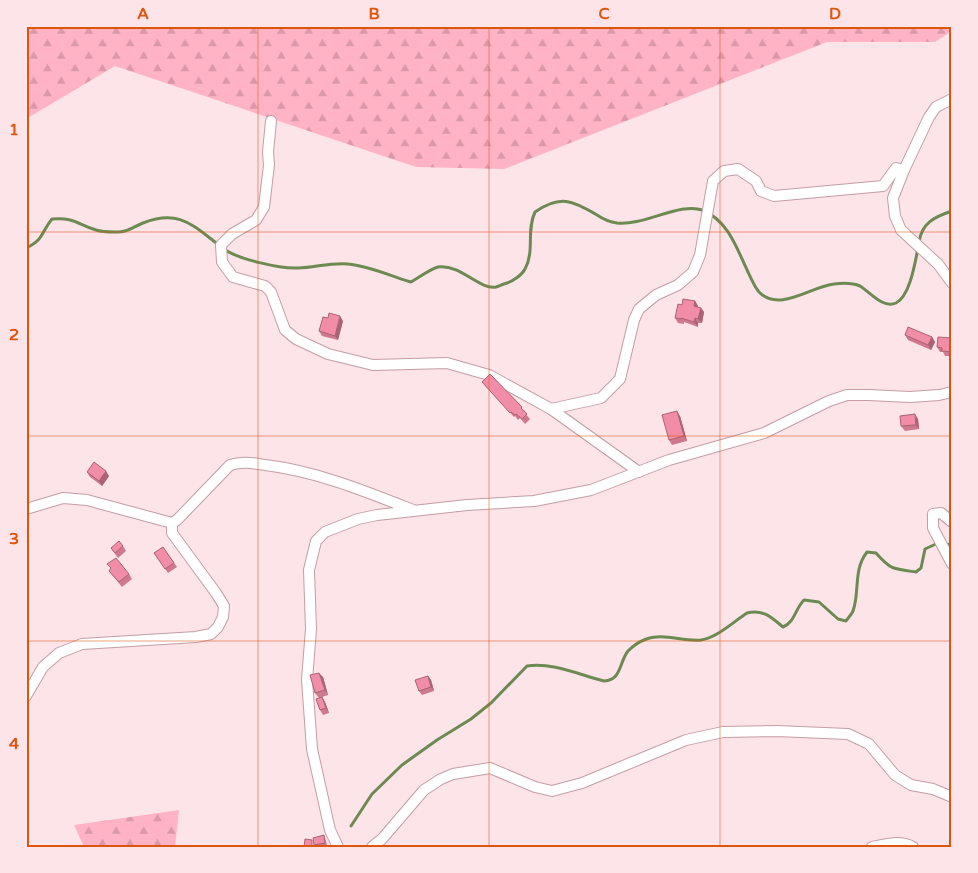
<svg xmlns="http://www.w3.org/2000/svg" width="978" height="873" font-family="'Varela Round',sans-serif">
  <defs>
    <pattern id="forest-firs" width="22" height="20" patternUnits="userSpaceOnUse" patternTransform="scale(1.25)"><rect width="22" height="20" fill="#ffb3c5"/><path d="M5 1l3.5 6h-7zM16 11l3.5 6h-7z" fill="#da99a8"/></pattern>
  </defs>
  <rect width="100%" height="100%" fill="#fde4e9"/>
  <!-- forest -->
  <g fill="url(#forest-firs)">
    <polygon points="26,26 952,26 952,31 935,42 827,42 504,169 416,167 115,66 26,119"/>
    <polygon points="179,810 175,847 84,847 74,825"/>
  </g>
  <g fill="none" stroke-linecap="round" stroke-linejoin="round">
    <!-- stream -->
    <g stroke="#6c8a51" stroke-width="3">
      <path d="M919,242C922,223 934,217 952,211"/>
      <path d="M26,248C44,240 41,232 52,219C74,217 77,224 96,230C102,232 109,232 115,232C126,233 133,227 143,223C179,209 192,225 219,245"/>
      <path d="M224,249C237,259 281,269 298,268C314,268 331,262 348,264C370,266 390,276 411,282C418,278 432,268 438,267C461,264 479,290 496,287C499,286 503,284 507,283C513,281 522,275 525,269C535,251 526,231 535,212C560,195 572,200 597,215C603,219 610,222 617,223C643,226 681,202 702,210C728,220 737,249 748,272C751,278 754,286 759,292C779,313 812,286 834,284C842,283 853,283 860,286C870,292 883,309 896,303C910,296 915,263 918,248"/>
      <polyline points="945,544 952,545"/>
      <path d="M351,826L372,794L402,765L437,740L471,719L491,703L527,666C552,662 580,675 604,681C622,680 619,662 628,651C632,647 639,642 644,640C663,632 682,642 701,640C718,637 733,622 747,613C763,609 771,617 783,627C795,622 795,609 804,600L819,602L838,619L846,621C848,618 852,614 853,611C860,591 853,570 867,552L876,553C891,570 893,569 916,572L921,568L925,549L938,543"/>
    </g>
    <!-- street casing -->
    <g stroke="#c49da5" stroke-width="12">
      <g id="street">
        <polyline points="952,99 936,107 929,117 904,170 893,198 895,216 901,230 938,264 952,283"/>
        <polyline points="271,121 268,152 269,165 264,207 256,220 232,234 221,245 222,262 233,277 265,286 271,292 285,330 296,339 328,354 373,365 447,363 489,375 551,409 639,472"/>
        <polyline points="551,409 601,398 620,379 634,320 639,309 656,295 678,285 693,272 700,255 713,181 724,171 738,169 756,181 761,191 774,196 883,186 896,168 904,170"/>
        <polyline points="26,509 63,498 87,500 172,523"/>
        <polyline points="952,522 941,513 933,514 933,528 952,564"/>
        <path d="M172,523L177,520L230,465C242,461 252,463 265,465C316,471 365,491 413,510"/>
        <polyline points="26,696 43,667 59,653 82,644 196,637 211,634 218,627 223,617 224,606 216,593 172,533 172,523"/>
        <polyline points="338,847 330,830 312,749 307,680 311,629 309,570 316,541 325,532 358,519 377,515 467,505 534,501 591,490 669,460 764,433 829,401 847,395 869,395 910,397 939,395 952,392"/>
        <polyline points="372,847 382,839 424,790 441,779 453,774 490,768 535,787 552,791 582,783 686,740 723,732 777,731 848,734 869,744 895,775 911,785 933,789 952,797"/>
        <path d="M872,847C885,844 901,840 913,847"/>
      </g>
    </g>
    <!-- street -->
    <use href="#street" stroke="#fff" stroke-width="10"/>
  </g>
  <!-- wall -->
  <g fill="#cf798f">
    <polygon points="695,301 698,306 698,307 701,308 704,312 702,323 698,323 698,327 684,322 684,324 678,323 675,318 682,305"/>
    <polygon points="343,321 338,340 322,336 319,331"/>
    <polygon points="905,335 932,337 935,342 931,350 908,340"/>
    <polygon points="952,338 952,356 945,356 943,352 940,352 937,347"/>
    <polygon points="482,382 525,411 524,412 530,419 525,424 520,418 518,420 515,416 514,417"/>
    <polygon points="680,416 687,441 672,445 669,440"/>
    <polygon points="918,419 919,429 905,431 901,426"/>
    <polygon points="87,472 109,476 102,486 90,477"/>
    <polygon points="123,546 126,551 118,558 111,548"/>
    <polygon points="163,547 177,567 168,573 154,553"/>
    <polygon points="109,571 129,574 132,579 122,587"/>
    <polygon points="428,676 431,680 434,691 422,695 419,691"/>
    <polygon points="323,677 328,695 319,698 315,693"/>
    <polygon points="322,697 325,702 329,713 323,715 320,710"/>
    <polygon points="324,835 325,838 327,845 316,847 314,843 314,847 314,842"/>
  </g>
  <!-- shaded-wall -->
  <g fill="#a96374">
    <polygon points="695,301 698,306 697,311 694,306"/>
    <polygon points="701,308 704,312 702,323 698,319"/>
    <polygon points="340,316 343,321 338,340 335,336"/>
    <polygon points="695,318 698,323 698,327 694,322"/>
    <polygon points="932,337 935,342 931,350 928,345"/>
    <polygon points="677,411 680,416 687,441 684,436"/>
    <polygon points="915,414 918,419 919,429 916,425"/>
    <polygon points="106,471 109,476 102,486 99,481"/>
    <polygon points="319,673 323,677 328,695 325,690"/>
    <polygon points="428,676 431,680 434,691 431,687"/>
    <polygon points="322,697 325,702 329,713 326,708"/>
  </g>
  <!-- building -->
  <g fill="#f18da6" stroke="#a96374">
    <polygon points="683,299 695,301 694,306 701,308 698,319 695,318 694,322 681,318 681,319 675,318 678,304 682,305"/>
    <polygon points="329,313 340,316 335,336 319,331 323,317 328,318"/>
    <polygon points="908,327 932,337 928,345 905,335"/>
    <polygon points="938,337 952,338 952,352 942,351 942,348 937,347"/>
    <polygon points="490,374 522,407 521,408 527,414 522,419 516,414 515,415 511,412 510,413 482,382"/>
    <polygon points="677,411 684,436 669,440 662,415"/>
    <polygon points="915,414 916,425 901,426 900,416"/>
    <polygon points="94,462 106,471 99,481 87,472"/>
    <polygon points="119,541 123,546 115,553 111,548"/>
    <polygon points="163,547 174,563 165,569 154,553"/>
    <polygon points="116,558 129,574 119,582 109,571 111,568 107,564"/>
    <polygon points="319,673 325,690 315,693 310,675"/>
    <polygon points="428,676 431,687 419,691 415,680"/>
    <polygon points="322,697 326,708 320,710 316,699"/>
    <polygon points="324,835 325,843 314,845 313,838"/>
    <polygon points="305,839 312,840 312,847 304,847"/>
  </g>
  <!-- grid -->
  <path fill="none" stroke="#de550c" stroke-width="1" stroke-opacity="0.55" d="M258,26V847M489,26V847M720,26V847M26,232H952M26,436H952M26,641H952"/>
  <!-- border -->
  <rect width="978" height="873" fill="none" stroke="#fde4e9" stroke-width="55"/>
  <rect x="28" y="28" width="922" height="818" fill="none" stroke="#de550c" stroke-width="2"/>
  <g font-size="16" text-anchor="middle" font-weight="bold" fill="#de550c">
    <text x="143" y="19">A</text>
    <text x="374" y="19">B</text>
    <text x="604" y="19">C</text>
    <text x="835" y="19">D</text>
    <text x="14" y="135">1</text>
    <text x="14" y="340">2</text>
    <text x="14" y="544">3</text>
    <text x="14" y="749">4</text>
  </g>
</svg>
